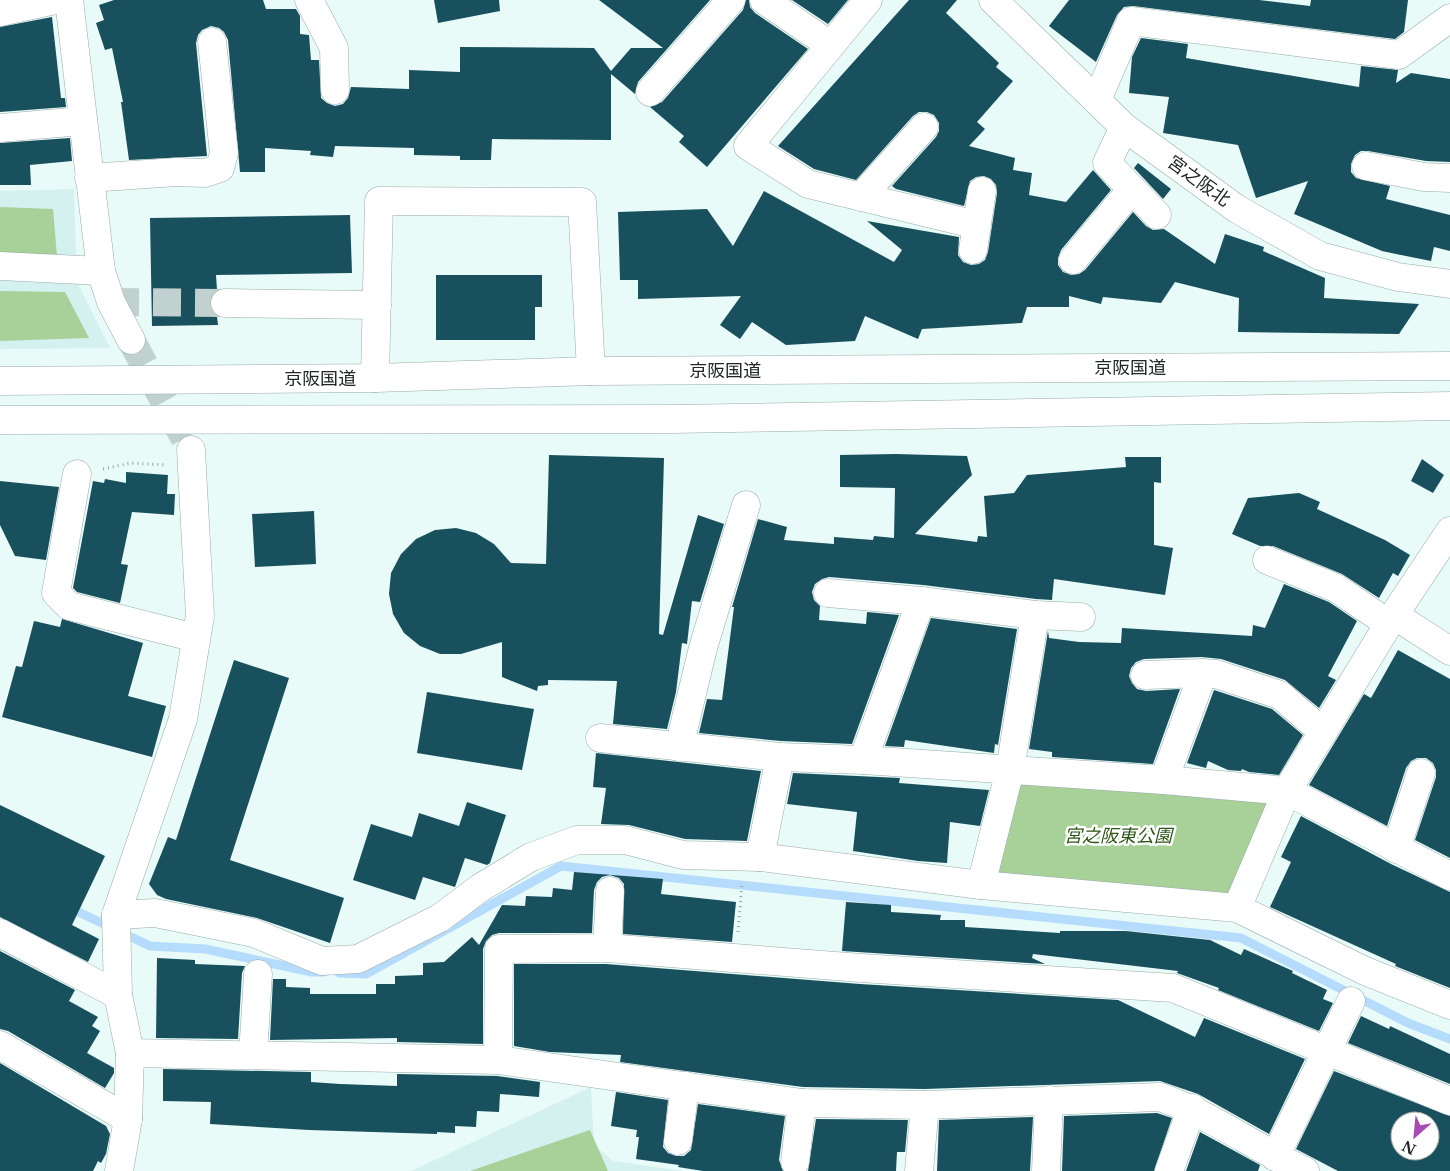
<svg xmlns="http://www.w3.org/2000/svg" width="1450" height="1171" font-family="'Libre Baskerville','Noto Sans JP',serif">
  <rect width="100%" height="100%" fill="#e8fbf9"/>
  <!-- built -->
  <g fill="#d5f1ef">
    <polygon points="74,189 77,282 110,348 0,349 0,191"/>
    <polygon points="591,1087 594,1145 613,1161 683,1171 411,1171"/>
  </g>
  <!-- green -->
  <g fill="#a8d099">
    <polygon points="0,207 53,209 57,256 0,255"/>
    <polygon points="0,291 65,292 89,338 0,341"/>
    <polygon points="1017,780 1270,803 1232,894 991,878"/>
    <polygon points="590,1130 608,1171 470,1171"/>
  </g>
  <g fill="none" stroke-linecap="round" stroke-linejoin="round">
    <!-- stream -->
    <g stroke="#b5dcfc" stroke-width="9">
      <polyline points="68,907 150,946 205,949 312,972 324,972"/>
      <polyline points="339,973 366,974 561,866 1241,938 1408,1023 1450,1039"/>
    </g>
  </g>
  <!-- building -->
  <g fill="#19505d" fill-rule="evenodd">
    <polygon points="114,0 263,0 266,9 296,9 300,16 300,34 309,35 311,60 319,60 321,98 327,103 335,106 343,104 348,98 351,87 409,89 409,70 460,72 460,47 594,48 611,71 631,48 663,48 599,0 710,0 638,82 635,94 611,74 611,140 492,139 491,160 460,160 460,156 414,155 414,148 335,146 333,157 310,155 311,151 265,148 265,172 240,172 228,40 224,32 219,28 211,26 202,30 198,35 196,43 207,156 129,160 121,102 123,102 112,48 105,50 96,23 104,20 99,5"/>
    <polygon points="434,0 499,0 500,11 438,23"/>
    <polygon points="746,0 749,0 750,7 755,13 808,49 707,167 679,142 684,136 650,107 662,102 743,10"/>
    <polygon points="792,0 848,0 828,24"/>
    <polygon points="909,0 957,0 946,13 999,63 996,67 1013,81 977,122 985,129 969,146 1015,158 1013,170 1032,173 1029,195 1066,202 1093,170 1111,190 1061,250 1058,258 1058,265 1063,272 1071,275 1079,274 1085,270 1133,212 1146,226 1153,230 1164,229 1215,264 1225,234 1264,247 1263,251 1325,278 1324,298 1419,304 1399,334 1238,332 1239,298 1175,282 1161,303 1103,297 1101,304 1069,296 1069,307 1027,307 1022,323 922,329 918,339 865,316 855,341 786,345 752,322 740,339 720,325 741,296 638,299 638,280 620,280 618,212 707,209 733,246 764,191 894,262 902,250 867,221 959,237 958,255 963,262 971,265 979,264 985,260 988,252 997,193 996,185 991,179 984,176 976,177 970,181 964,206 896,189 892,186 936,137 939,131 939,123 934,115 927,112 919,112 913,116 856,180 814,169 778,146"/>
    <polygon points="1069,0 1259,0 1310,6 1311,0 1408,0 1404,32 1395,39 1133,6 1124,7 1117,15 1096,62 1049,26"/>
    <polygon points="52,17 61,98 65,98 66,107 0,112 0,27"/>
    <polygon points="1141,38 1188,44 1186,58 1359,87 1361,66 1398,70 1396,83 1411,73 1450,79 1450,162 1426,161 1368,151 1361,151 1355,155 1351,164 1351,172 1356,178 1390,186 1386,199 1450,215 1450,251 1434,247 1431,261 1396,254 1382,251 1294,214 1308,181 1256,198 1238,145 1163,133 1169,97 1129,93 1132,57"/>
    <polygon points="70,138 72,161 30,165 31,185 0,185 0,143"/>
    <polygon points="1138,163 1171,189 1163,199 1134,168"/>
    <polygon points="350,215 352,273 216,275 217,290 211,295 209,303 212,311 217,317 218,325 152,326 150,218"/>
    <polygon points="436,275 542,275 542,307 535,307 535,340 436,340"/>
    <polygon points="896,454 967,456 972,475 915,534 977,542 978,536 987,537 984,496 1014,493 1027,475 1126,467 1125,457 1161,457 1161,483 1154,482 1154,545 1173,548 1165,595 1054,579 1052,600 1036,599 923,585 829,577 822,579 815,584 812,592 814,600 820,606 819,620 866,624 867,612 899,615 852,744 781,741 699,733 707,699 722,700 734,607 732,607 758,519 787,527 784,540 834,544 834,537 873,540 874,536 894,538 895,488 840,487 840,455"/>
    <polygon points="549,455 664,458 659,634 663,635 698,515 724,524 700,602 692,601 687,644 682,643 676,692 667,729 613,724 617,681 548,680 548,685 538,686 537,691 502,677 502,642 461,654 440,654 420,646 404,633 393,614 389,594 391,573 401,554 416,539 435,530 456,528 476,533 494,544 511,563 546,564"/>
    <polygon points="1422,459 1444,475 1433,493 1411,481"/>
    <polygon points="126,472 168,475 167,494 175,494 174,515 132,512 121,564 128,565 120,603 77,592 73,588 93,481 104,483 105,479 126,483"/>
    <polygon points="0,481 59,487 46,560 15,556 0,525"/>
    <polygon points="1299,493 1320,502 1317,509 1385,540 1410,555 1398,576 1393,573 1379,598 1342,574 1273,546 1260,546 1232,534 1248,498"/>
    <polygon points="314,511 316,564 255,567 252,514"/>
    <polygon points="1284,584 1329,602 1357,621 1328,676 1336,680 1319,708 1285,680 1221,659 1202,657 1144,659 1136,662 1131,668 1129,676 1132,683 1137,689 1146,691 1180,689 1153,764 1052,757 1052,752 1029,749 1048,631 1049,638 1079,642 1121,643 1122,628 1252,636 1253,625 1265,628"/>
    <polygon points="931,618 1017,629 998,745 995,744 994,753 905,740 904,747 885,746"/>
    <polygon points="62,619 143,643 128,696 166,706 152,757 2,717 16,666 22,667 34,621 60,627"/>
    <polygon points="1398,650 1450,679 1450,858 1415,840 1436,777 1436,770 1433,763 1426,758 1417,758 1411,761 1406,768 1387,826 1309,785 1364,694 1371,698"/>
    <polygon points="234,660 289,678 230,860 344,898 330,943 257,918 166,899 157,895 149,884 168,837 176,840"/>
    <polygon points="1214,690 1272,709 1303,735 1279,775 1249,772 1242,769 1241,771 1228,770 1208,761 1206,768 1187,763"/>
    <polygon points="427,692 534,709 522,770 417,753"/>
    <polygon points="596,753 761,771 747,841 685,839 629,825 601,824 606,788 593,787"/>
    <polygon points="793,773 900,778 899,783 989,790 980,826 950,822 947,863 918,861 853,851 857,812 787,804"/>
    <polygon points="467,802 506,815 490,863 487,865 465,858 455,887 423,877 415,900 353,880 371,824 412,837 419,813 459,826"/>
    <polygon points="0,805 105,856 72,925 99,939 88,962 0,917"/>
    <polygon points="1301,816 1391,864 1450,892 1450,988 1395,966 1396,964 1270,907 1291,862 1281,857"/>
    <polygon points="574,872 663,879 661,894 736,902 732,942 623,934 624,884 619,878 610,875 602,877 597,882 594,890 592,933 499,933 492,935 486,941 483,949 483,1044 397,1042 397,1038 270,1040 273,979 286,979 286,987 310,988 310,994 376,994 376,984 395,984 395,976 423,975 423,963 444,962 472,937 479,945 502,905 525,906 526,896 552,897 553,888 572,890"/>
    <polygon points="846,902 891,905 891,912 941,915 940,920 965,920 965,927 1060,933 1060,931 1126,931 1210,940 1241,955 1244,949 1293,971 1292,973 1327,990 1323,999 1333,1003 1319,1031 1218,990 1219,988 1177,973 1178,971 1033,954 1032,958 1045,964 842,951"/>
    <polygon points="0,951 75,990 69,1001 98,1017 92,1026 100,1031 87,1053 114,1068 114,1073 105,1088 8,1031 0,1029"/>
    <polygon points="157,958 195,960 195,964 245,966 242,973 238,1039 156,1038"/>
    <polygon points="514,964 606,964 860,984 1118,1000 1195,1037 1204,1018 1305,1059 1269,1134 1198,1094 1160,1081 925,1089 803,1087 620,1062 621,1055 550,1052 514,1046"/>
    <polygon points="1361,1016 1389,1029 1390,1026 1450,1054 1450,1084 1348,1043"/>
    <polygon points="0,1063 106,1126 110,1134 106,1154 101,1163 98,1161 93,1171 0,1171"/>
    <polygon points="163,1069 311,1072 311,1082 340,1084 397,1086 397,1074 497,1076 540,1082 539,1097 500,1094 499,1112 477,1111 476,1127 455,1126 455,1133 437,1132 437,1134 309,1130 210,1124 211,1102 163,1101"/>
    <path d="M1334,1071L1450,1116V1171H1338L1296,1149ZM1400,1121H1430V1151H1400Z"/>
    <polygon points="616,1092 668,1100 663,1147 668,1153 676,1156 684,1156 691,1150 698,1104 785,1116 779,1160 783,1171 703,1171 678,1167 679,1165 636,1159 639,1137 636,1137 637,1130 611,1126"/>
    <polygon points="1157,1113 1172,1118 1154,1171 1062,1171 1064,1116"/>
    <polygon points="1033,1117 1030,1171 937,1171 939,1120"/>
    <polygon points="816,1119 908,1120 905,1152 897,1152 896,1171 808,1171"/>
    <polygon points="1200,1132 1260,1165 1258,1171 1186,1171"/>
  </g>
  <g fill="none" stroke-linecap="round" stroke-linejoin="round">
    <!-- minor-tunnel -->
    <g stroke="#c0d1cf" stroke-width="28" stroke-dasharray="28 14" stroke-linecap="butt">
      <polyline points="111,302 225,303"/>
      <polyline points="131,340 191,450"/>
    </g>
    <!-- minor casing -->
    <g stroke="#99abaa" stroke-width="29">
      <g id="minor">
        <polyline points="69,0 101,271 111,302 131,340"/>
        <polyline points="309,0 334,48 335,90"/>
        <polyline points="764,0 830,45"/>
        <polyline points="868,0 748,146 808,184 977,225"/>
        <polyline points="993,0 1124,127 1237,209 1320,256 1398,277 1450,284"/>
        <polyline points="0,12 55,0"/>
        <polyline points="650,92 731,0"/>
        <polyline points="1097,100 1131,21 1399,55 1450,18"/>
        <polyline points="1124,127 1107,163 1157,215"/>
        <polyline points="0,128 82,121"/>
        <polyline points="1366,166 1424,177 1450,178"/>
        <polyline points="89,178 176,172 205,173 220,168 224,153 212,42"/>
        <polyline points="861,197 924,127"/>
        <polyline points="973,250 982,191"/>
        <polyline points="1073,260 1132,189"/>
        <polyline points="0,266 101,271"/>
        <polyline points="225,303 377,305"/>
        <polyline points="375,378 379,201 582,202 591,371"/>
        <polyline points="77,474 56,593 69,606 196,638"/>
        <polyline points="1267,560 1336,588 1389,624"/>
        <polyline points="828,593 921,601"/>
        <polyline points="1394,615 1450,651"/>
        <polyline points="1145,675 1203,673"/>
        <polyline points="600,738 780,757 863,760 1164,780 1287,791 1450,876"/>
        <polyline points="679,747 703,648 746,505"/>
        <polyline points="863,760 921,601 1035,615 1081,617"/>
        <polyline points="1164,780 1203,673 1216,674 1280,695 1323,732"/>
        <polyline points="1396,849 1421,773"/>
        <polyline points="760,857 780,757"/>
        <polyline points="981,885 1010,770 1035,615"/>
        <polyline points="1237,908 1287,791 1394,615 1450,531"/>
        <polyline points="116,915 155,913 254,933 322,961 358,959 440,918 480,888 531,857 577,840 625,840 683,855 760,857 981,885 1237,908 1365,971 1450,1005"/>
        <polyline points="0,933 118,995"/>
        <polyline points="607,948 610,891"/>
        <polyline points="0,1045 128,1119"/>
        <path d="M130,1053L498,1060L802,1103L925,1105L1160,1097C1212,1115 1255,1148 1305,1171"/>
        <polyline points="253,1055 258,974"/>
        <polyline points="498,1060 499,949 607,948 861,968 1173,988 1450,1101"/>
        <polyline points="678,1141 685,1086"/>
        <polyline points="1275,1157 1351,1001"/>
        <polyline points="795,1162 802,1103"/>
        <polyline points="119,1171 128,1119 130,1053 118,995 116,915 183,719 200,616 191,450"/>
        <polyline points="919,1171 925,1105"/>
        <polyline points="1046,1171 1049,1100"/>
        <polyline points="1169,1171 1192,1108"/>
      </g>
    </g>
    <!-- highway casing -->
    <g stroke="#99abaa" stroke-width="29">
      <g id="highway">
        <polyline points="0,381 375,378 591,371 1450,366"/>
        <polyline points="0,420 672,419 1450,406"/>
      </g>
    </g>
    <!-- path -->
    <g stroke="#95a3a2" stroke-width="3" stroke-dasharray="1 4" stroke-linecap="butt">
      <polyline points="103,469 131,463 166,465"/>
      <polyline points="738,932 742,884"/>
    </g>
    <!-- minor -->
    <use href="#minor" stroke="#fff" stroke-width="28"/>
    <!-- highway -->
    <use href="#highway" stroke="#fff" stroke-width="28"/>
  </g>
  <g text-anchor="middle" stroke-width="5" stroke-linejoin="round" paint-order="stroke">
    <!-- street labels -->
    <g font-size="18" fill="#202726" stroke="#fff">
      <text transform="translate(1199 181) rotate(36)" y="6">宮之阪北</text>
      <text x="1130" y="374">京阪国道</text>
      <text x="725" y="377">京阪国道</text>
      <text x="320" y="385">京阪国道</text>
    </g>
    <!-- park labels -->
    <g font-size="18" font-style="italic" fill="#2c5616" stroke="#fff">
      <text x="1118" y="842">宮之阪東公園</text>
    </g>
  </g>
  <!-- north arrow -->
  <g transform="translate(1415 1136) rotate(207)"><circle r="24" fill="#ffffff" stroke="#a6a9a8"/>
  <path d="M0-4L9 19L0 12L-9 19Z" fill="#a84ab3"/>
  <text y="-8" font-size="14" font-weight="bold" text-anchor="middle" fill="#202726">N</text>
  </g>
</svg>
